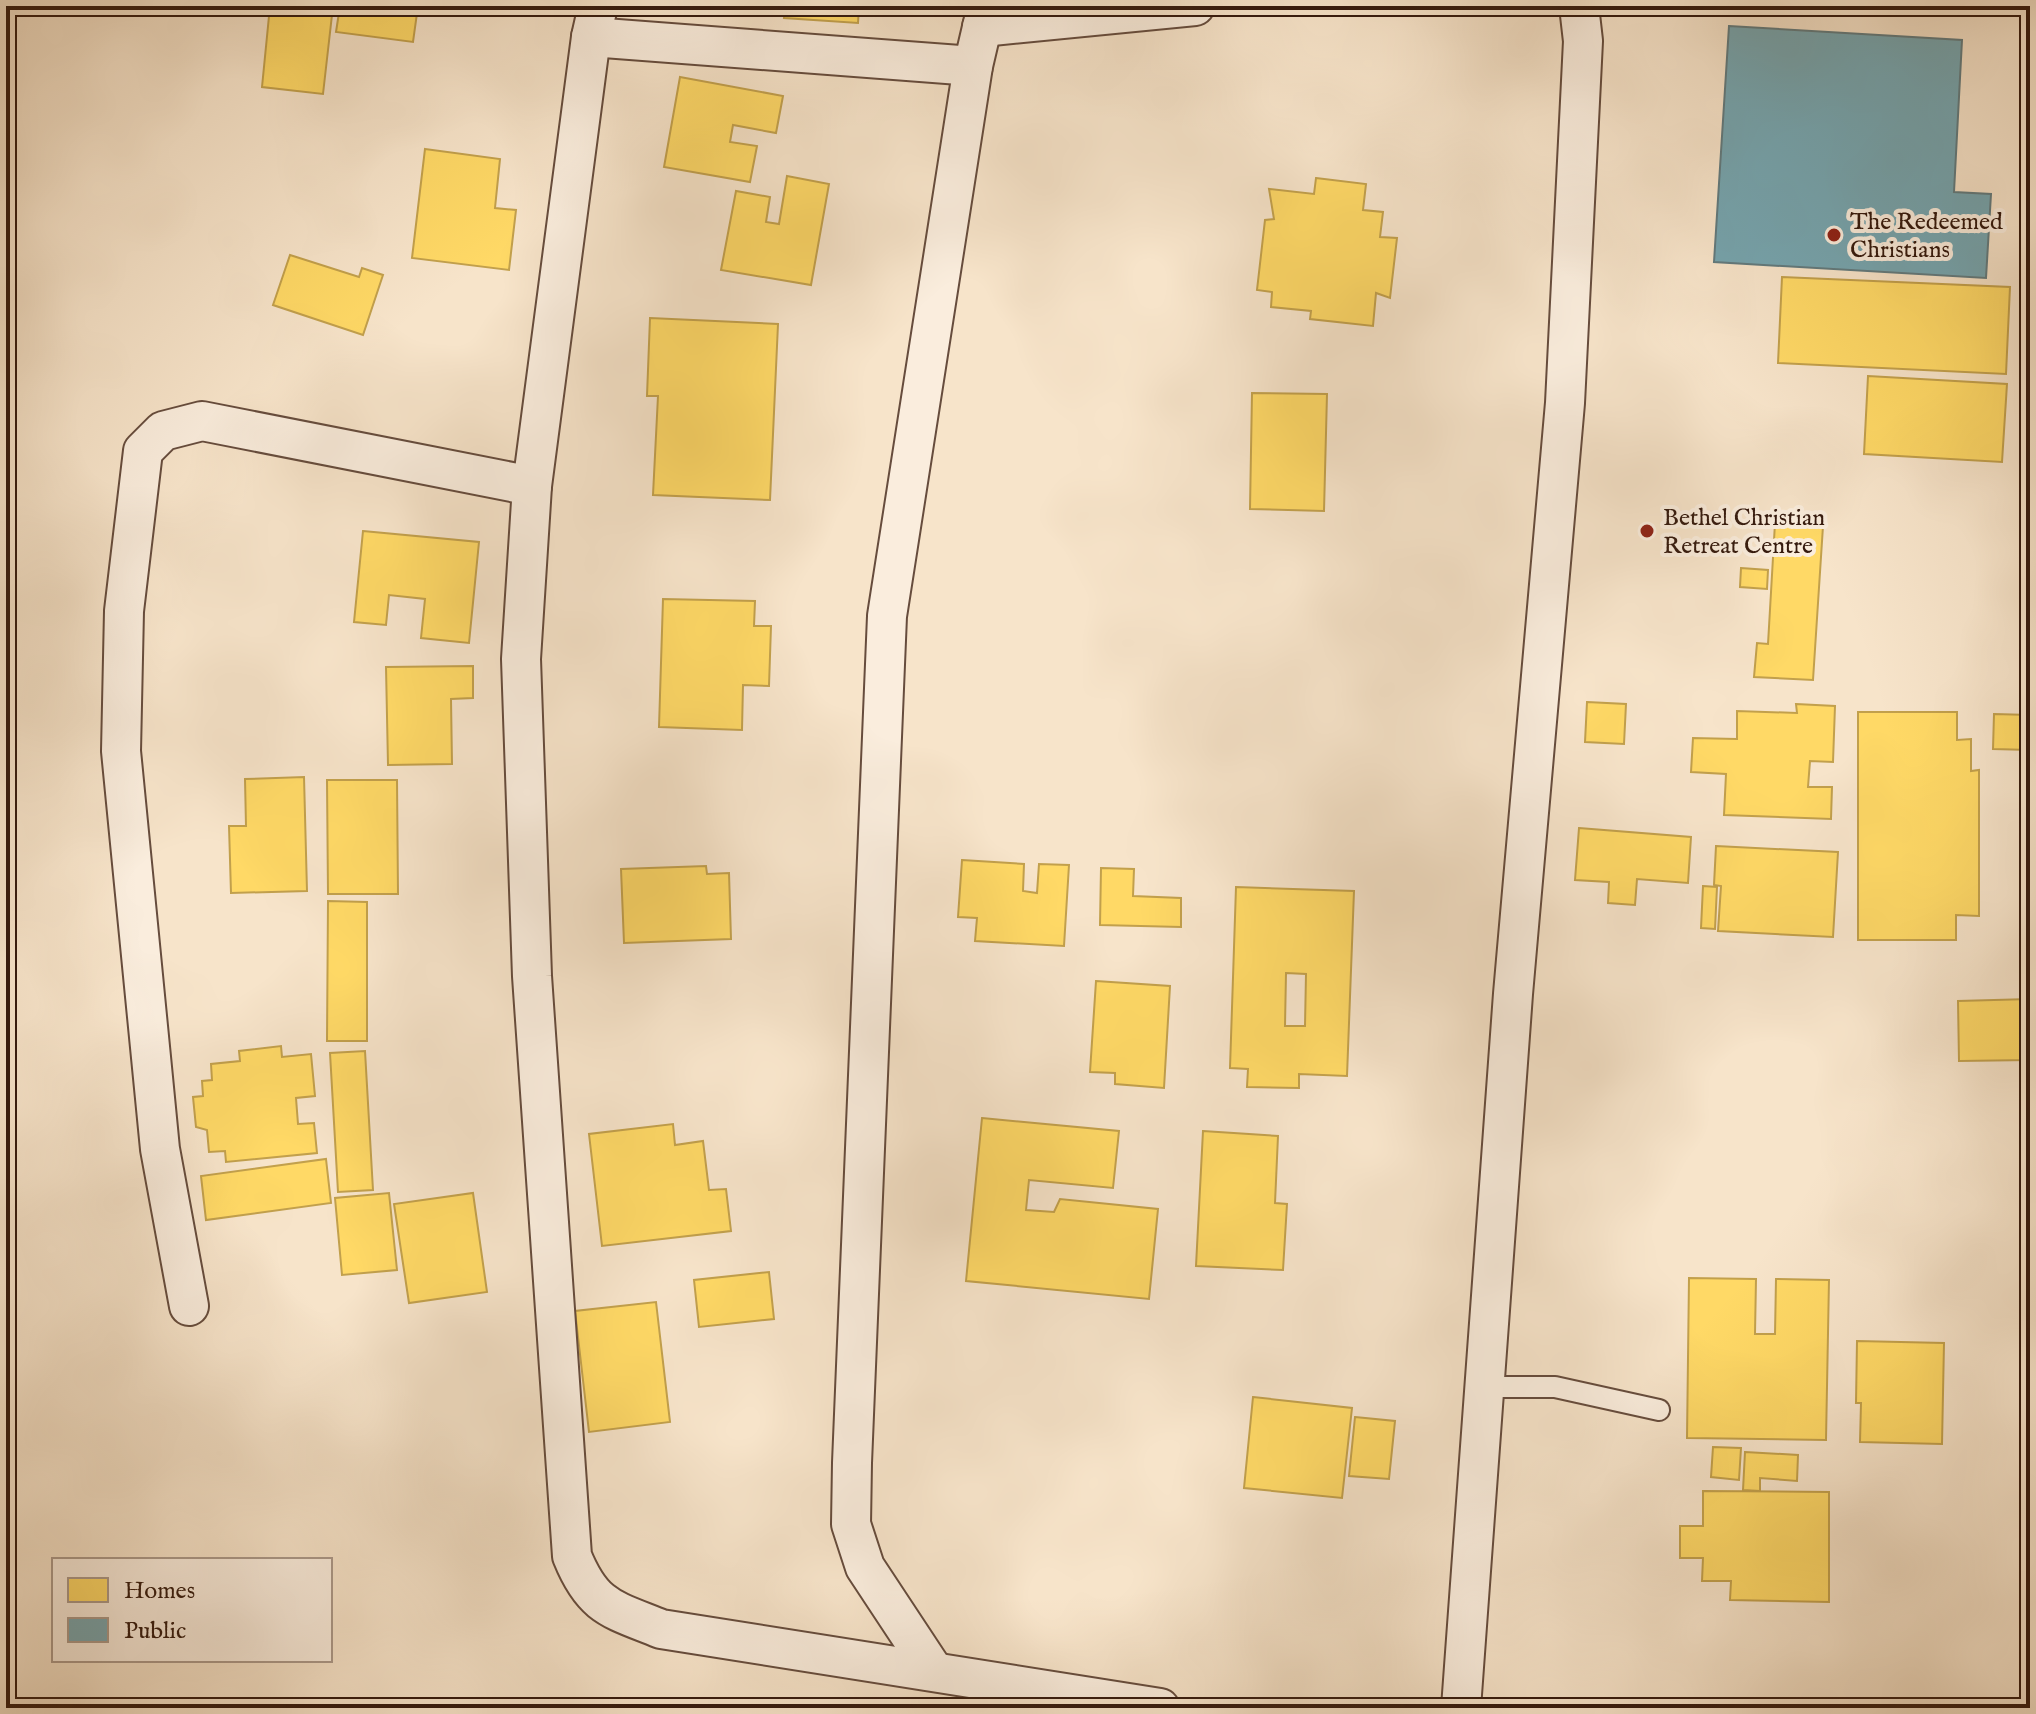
<svg xmlns="http://www.w3.org/2000/svg" width="2036" height="1714" font-family="'IM FELL English',serif">
  <rect width="100%" height="100%" fill="#f7e4ca"/>
  <filter id="stains"><feTurbulence type="fractalNoise" baseFrequency=".0025" numOctaves="4"/><feColorMatrix values="0 0 0 0 .2 0 0 0 0 .09 0 0 0 0 .02 0 0 0 .5 -.17"/></filter>
  <radialGradient id="worn" r=".72"><stop offset=".6" stop-color="#630" stop-opacity="0"/><stop offset="1" stop-color="#630" stop-opacity=".3"/></radialGradient>
  <!-- homes -->
  <g fill="#ffd966" stroke="#c2a04c" stroke-width="2" fill-rule="evenodd">
    <polygon points="270,6 333,6 323,94 262,87"/>
    <polygon points="340,6 418,6 413,42 336,32"/>
    <polygon points="785,6 859,6 858,23 784,18"/>
    <polygon points="680,77 783,96 776,133 733,125 730,142 757,146 750,182 664,167"/>
    <polygon points="425,149 500,159 495,208 516,210 509,270 412,258"/>
    <polygon points="787,176 829,184 811,285 721,270 736,191 770,197 766,222 779,224"/>
    <polygon points="1316,178 1366,184 1363,210 1383,212 1380,237 1397,238 1390,298 1376,293 1373,326 1310,319 1311,311 1271,307 1272,292 1257,290 1265,220 1274,219 1269,189 1314,194"/>
    <polygon points="290,255 359,277 362,268 383,275 363,335 273,305"/>
    <polygon points="1782,277 2010,287 2006,374 1778,363"/>
    <polygon points="650,318 778,324 770,500 653,495 658,396 647,396"/>
    <polygon points="1868,376 2007,384 2002,462 1864,454"/>
    <polygon points="1252,393 1327,394 1324,511 1250,509"/>
    <polygon points="1775,523 1823,526 1813,680 1754,677 1757,643 1768,644"/>
    <polygon points="363,531 479,542 469,643 421,638 425,599 389,595 386,625 354,622"/>
    <polygon points="1741,568 1768,570 1767,589 1740,587"/>
    <polygon points="663,599 755,601 754,626 771,626 769,686 743,685 742,730 659,727"/>
    <polygon points="473,666 473,698 451,699 452,764 388,765 386,667"/>
    <polygon points="1587,702 1626,704 1624,744 1585,742"/>
    <polygon points="1796,704 1835,706 1833,762 1810,761 1808,787 1832,787 1831,819 1724,815 1726,774 1691,772 1693,738 1737,739 1737,711 1797,713"/>
    <polygon points="1858,712 1957,712 1957,740 1971,739 1971,771 1979,770 1979,916 1956,915 1956,940 1858,940"/>
    <polygon points="1994,714 2030,715 2030,750 1993,749"/>
    <polygon points="304,777 307,891 231,893 229,826 246,826 245,779"/>
    <polygon points="327,780 397,780 398,894 328,894"/>
    <polygon points="1579,828 1691,837 1688,883 1637,879 1635,905 1608,903 1609,882 1575,880"/>
    <polygon points="1716,846 1838,852 1833,937 1718,931 1721,886 1714,885"/>
    <polygon points="962,860 1024,864 1023,891 1037,893 1039,864 1069,865 1064,946 975,941 977,918 958,917"/>
    <polygon points="706,866 707,874 729,873 731,939 624,943 621,869"/>
    <polygon points="1101,868 1134,869 1133,896 1181,898 1181,927 1100,925"/>
    <polygon points="1703,886 1717,887 1715,929 1701,928"/>
    <path d="M1236,887L1354,891L1347,1076L1299,1074V1088L1247,1087L1248,1069L1230,1068ZM1286,973L1306,974L1305,1026H1285Z"/>
    <polygon points="328,901 367,902 367,1041 327,1041"/>
    <polygon points="1096,981 1170,986 1164,1088 1115,1084 1115,1073 1090,1072"/>
    <polygon points="2030,999 2030,1060 1959,1061 1958,1001"/>
    <polygon points="281,1046 282,1057 311,1054 315,1096 296,1098 298,1124 314,1123 317,1153 226,1162 225,1151 209,1152 207,1130 196,1127 193,1097 203,1096 202,1081 212,1080 211,1064 240,1061 239,1051"/>
    <polygon points="365,1051 373,1190 338,1192 330,1053"/>
    <polygon points="982,1118 1119,1131 1113,1188 1029,1180 1026,1210 1054,1212 1060,1199 1158,1209 1149,1299 966,1281"/>
    <polygon points="673,1124 675,1145 703,1141 709,1190 726,1189 731,1231 602,1246 589,1134"/>
    <polygon points="1203,1131 1278,1136 1275,1203 1287,1204 1283,1270 1196,1266"/>
    <polygon points="326,1159 331,1203 206,1220 201,1176"/>
    <polygon points="389,1193 397,1270 342,1275 335,1198"/>
    <polygon points="473,1193 487,1292 409,1303 394,1204"/>
    <polygon points="769,1272 774,1319 699,1327 694,1280"/>
    <polygon points="1689,1278 1756,1279 1755,1334 1775,1334 1776,1279 1829,1280 1826,1440 1687,1438"/>
    <polygon points="656,1302 670,1422 589,1432 575,1311"/>
    <polygon points="1857,1341 1944,1343 1942,1444 1860,1442 1861,1403 1856,1403"/>
    <polygon points="1253,1397 1352,1408 1342,1498 1244,1488"/>
    <polygon points="1355,1417 1395,1421 1389,1479 1349,1476"/>
    <polygon points="1713,1447 1741,1448 1739,1480 1711,1477"/>
    <polygon points="1745,1452 1798,1455 1797,1481 1760,1478 1760,1491 1743,1490"/>
    <polygon points="1703,1491 1829,1492 1829,1602 1730,1600 1731,1581 1702,1581 1703,1558 1680,1558 1680,1526 1703,1526"/>
  </g>
  <!-- public -->
  <polygon fill="#76a5af" stroke="#627b7f" stroke-width="2" points="1729,26 1962,40 1954,192 1991,194 1986,278 1714,262"/>
  <g fill="none" stroke-linecap="round" stroke-linejoin="round">
    <!-- service casing -->
    <g stroke="#664c3d" stroke-width="24">
      <polyline id="service" points="1484,1387 1555,1387 1659,1410"/>
    </g>
    <!-- minor casing -->
    <g stroke="#664c3d" stroke-width="42">
      <g id="minor">
        <path d="M598,6L591,37L532,486L521,659L532,976L572,1556C593,1608 612,1609 661,1629L1160,1708"/>
        <polyline points="982,27 1195,6"/>
        <polyline points="591,37 973,66"/>
        <polyline points="189,1306 160,1149 121,751 124,611 143,451 163,431 202,421 532,486"/>
        <polyline points="933,1670 865,1567 851,1524 852,1463 887,616 973,66 987,6"/>
        <polyline points="1461,1708 1513,994 1565,403 1583,41 1579,6"/>
      </g>
    </g>
    <!-- service -->
    <use href="#service" stroke="#faeddd" stroke-width="20"/>
    <!-- minor -->
    <use href="#minor" stroke="#faeddd" stroke-width="38"/>
  </g>
  <!-- markers -->
  <g fill="#8f2418" stroke="#faeddd" stroke-width="3">
    <circle cx="1834" cy="235" r="8"/>
    <circle cx="1647" cy="531" r="8"/>
  </g>
  <g text-anchor="middle" stroke-width="8" stroke-linejoin="round" paint-order="stroke">
    <!-- poi labels -->
    <g font-size="24" fill="#351a0e" stroke="#faeddd" text-anchor="start">
      <text x="1850" y="229">The Redeemed<tspan x="1850" dy="28">Christians</tspan></text>
      <text x="1663" y="525">Bethel Christian<tspan x="1663" dy="28">Retreat Centre</tspan></text>
    </g>
  </g>
  <!-- margin -->
  <rect width="2036" height="1714" fill="none" stroke="#f7e4ca" stroke-width="32"/>
  <rect x="8" y="8" width="2020" height="1698" fill="none" stroke="#351a0e" stroke-width="4"/>
  <rect x="16" y="16" width="2004" height="1682" fill="none" stroke="#351a0e" stroke-width="2"/>
  <!-- legend -->
  <rect x="52" y="1558" width="280" height="104" fill="#faeddd" stroke="#ab998a" stroke-width="2"/>
  <rect x="68" y="1578" width="40" height="24" fill="#ffd966" stroke="#ab998a" stroke-width="2"/>
  <text x="124" y="1598" font-size="24" fill="#351a0e">Homes</text>
  <rect x="68" y="1618" width="40" height="24" fill="#76a5af" stroke="#ab998a" stroke-width="2"/>
  <text x="124" y="1638" font-size="24" fill="#351a0e">Public</text>
  <rect width="100%" height="100%" filter="url(#stains)"/>
  <rect width="100%" height="100%" fill="url(#worn)"/>
</svg>
